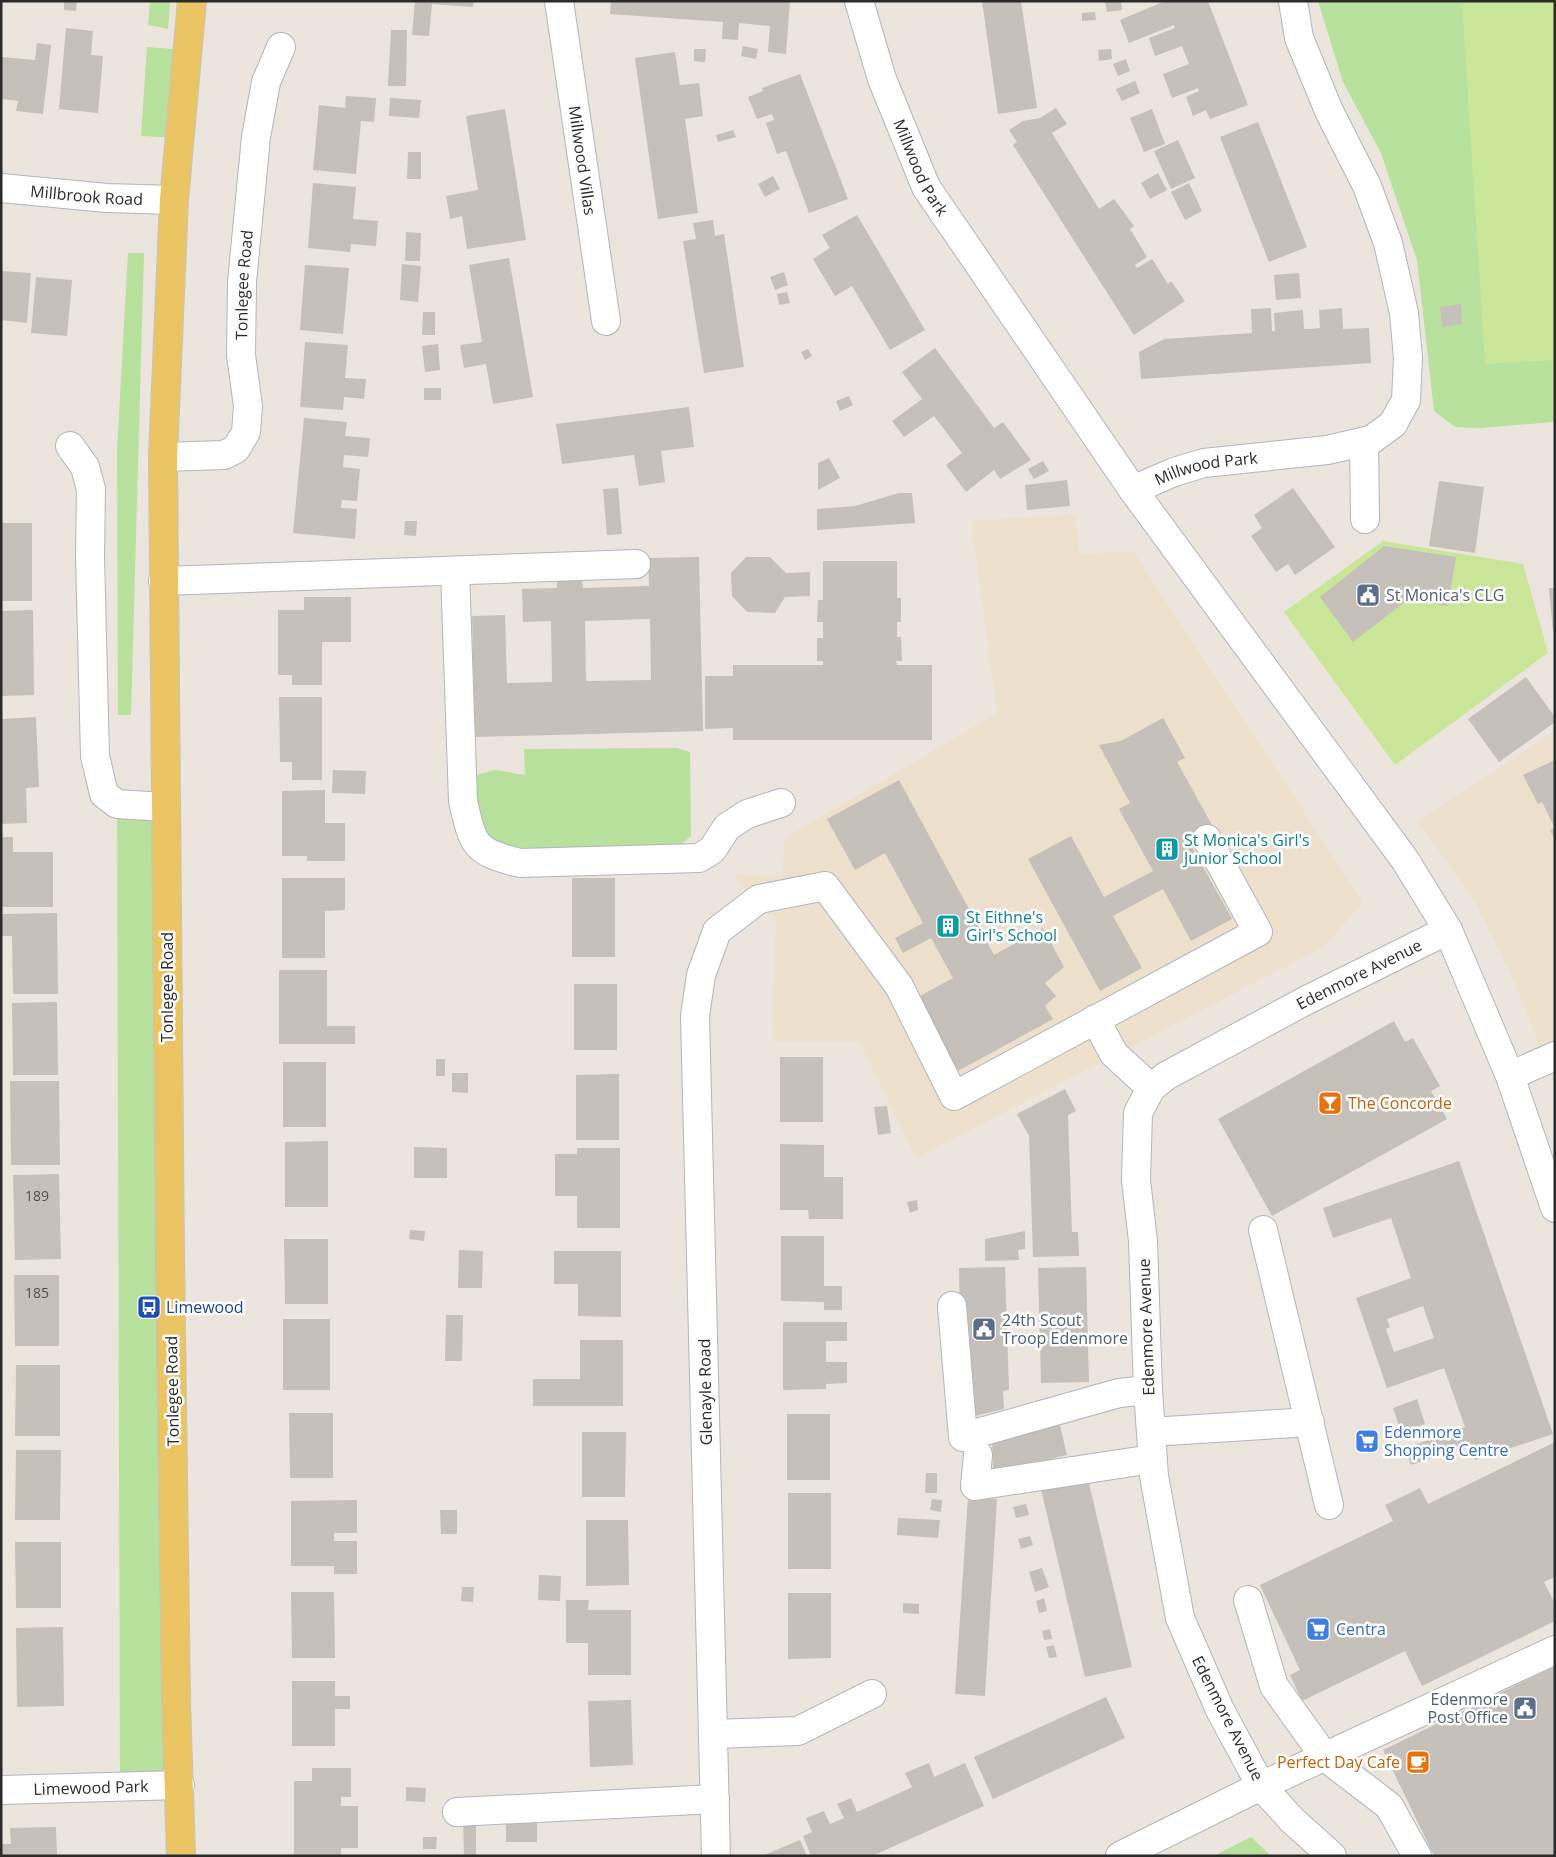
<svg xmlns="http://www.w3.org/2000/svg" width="1556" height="1857" font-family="'Open Sans',sans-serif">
  <rect width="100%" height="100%" fill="#ece5de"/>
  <!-- education -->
  <g fill="#ede1ce">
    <polygon points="1075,514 1080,554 1133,551 1363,902 1324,947 916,1158 859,1041 772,1041 776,917 761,912 734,874 782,877 785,838 997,713 971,521"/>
    <polygon points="1555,731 1555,1087 1517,987 1473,898 1417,821"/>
  </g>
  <!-- green -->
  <g fill="#b7e19c">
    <polygon points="150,1 170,1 168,29 148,25"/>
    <polygon points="1318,1 1555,1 1555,422 1479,428 1455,427 1434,411 1417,260 1381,153 1343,82"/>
    <polygon points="147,47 185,50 178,138 141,136"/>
    <polygon points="128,253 144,253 131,715 118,715 117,452"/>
    <polygon points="677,748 690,752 691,836 676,849 522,855 493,845 480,831 477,811 477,775 495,770 525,775 524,749"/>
    <polygon points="117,795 165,814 177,1784 120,1786"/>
    <polygon points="1251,1837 1271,1856 1214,1856"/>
  </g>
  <!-- pitch -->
  <g fill="#cae799">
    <polygon points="1462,1 1555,1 1555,360 1485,364"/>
    <polygon points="1383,541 1523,564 1548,653 1395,765 1284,612"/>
  </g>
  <!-- building -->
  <g fill="#c5c0b9" fill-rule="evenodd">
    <polygon points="64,1 77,1 76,11 64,10"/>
    <polygon points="415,1 474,1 473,7 432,4 429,36 412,35"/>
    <polygon points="611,1 790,1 786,54 768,52 770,26 739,23 738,40 722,39 723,22 610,14"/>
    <polygon points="982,1 1021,1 1037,108 998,114"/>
    <polygon points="1105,1 1121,1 1122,10 1107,12"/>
    <polygon points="1165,1 1208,1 1248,105 1210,119 1206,110 1193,116 1186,97 1199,91 1198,88 1172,98 1163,74 1189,64 1182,46 1155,56 1149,38 1175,28 1174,25 1129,43 1120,20"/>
    <polygon points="1095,12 1096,20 1082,21 1082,13"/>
    <polygon points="66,28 93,31 91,55 103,56 98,113 59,109"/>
    <polygon points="391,30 407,30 406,86 388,86"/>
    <polygon points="37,43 51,45 43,114 16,111 18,101 1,99 2,57 35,60"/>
    <polygon points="743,46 758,49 756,59 741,56"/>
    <polygon points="694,49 706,49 705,62 694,61"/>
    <polygon points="1111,49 1112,59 1099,61 1098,50"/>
    <polygon points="675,52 680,85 699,83 703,116 685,119 698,213 658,219 635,58"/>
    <polygon points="1126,59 1130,71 1118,76 1113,64"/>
    <polygon points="800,74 848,199 809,213 786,151 777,154 766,123 774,120 772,114 757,119 748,97 763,91 762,88"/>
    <polygon points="1135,81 1140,93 1122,101 1116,89"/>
    <polygon points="346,96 376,98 374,122 361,121 356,174 313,170 319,105 345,108"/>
    <polygon points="390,98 421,100 419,118 389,116"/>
    <polygon points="1056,108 1067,124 1052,133 1099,209 1114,199 1134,226 1130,229 1147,257 1135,265 1137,268 1152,259 1168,284 1171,281 1185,301 1134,335 1013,145 1017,142 1009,130 1023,121 1040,118"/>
    <polygon points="505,109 526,240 467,249 462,216 450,219 446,196 478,190 466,116"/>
    <polygon points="1152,109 1165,144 1144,152 1130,118"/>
    <polygon points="1258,122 1307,247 1269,262 1220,137"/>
    <polygon points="733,130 736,137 718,142 716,135"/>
    <polygon points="1178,140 1195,178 1171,189 1154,151"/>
    <polygon points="408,152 421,152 421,179 407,179"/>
    <polygon points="1158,173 1167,190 1150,199 1141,183"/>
    <polygon points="773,176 780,189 765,197 758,184"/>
    <polygon points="313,183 356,187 353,219 378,221 376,246 351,244 350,252 308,248"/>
    <polygon points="1189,183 1202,211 1185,220 1171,192"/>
    <polygon points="857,215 925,330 890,350 852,286 835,296 813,259 830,248 822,235"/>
    <polygon points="713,220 715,236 724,234 744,367 704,373 683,241 696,239 693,223"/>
    <polygon points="406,232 421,233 420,261 405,261"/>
    <polygon points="509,258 533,397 493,404 486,364 464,368 460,345 482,342 469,265"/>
    <polygon points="402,264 421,266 418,302 400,300"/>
    <polygon points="305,265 349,268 343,334 300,330"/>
    <polygon points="1,271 31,273 27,323 1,320"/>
    <polygon points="784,272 788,285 775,290 770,277"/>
    <polygon points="1299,273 1301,298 1276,300 1274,275"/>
    <polygon points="36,277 72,280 67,336 31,333"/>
    <polygon points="787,292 790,303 779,305 777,294"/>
    <polygon points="1461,304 1462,324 1442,327 1440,307"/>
    <polygon points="1271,308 1272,331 1275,331 1274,313 1303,310 1304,329 1309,329 1320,328 1319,310 1342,308 1343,329 1369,328 1371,363 1141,379 1139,352 1164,339 1252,333 1251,309"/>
    <polygon points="423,312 435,312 435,335 422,335"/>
    <polygon points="305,342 348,345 345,378 366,379 364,399 344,397 343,410 300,407"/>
    <polygon points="438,344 440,370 425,372 422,346"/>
    <polygon points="935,348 994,428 1003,422 1031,460 1000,479 994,470 966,492 946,465 962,453 934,416 904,437 892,421 922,399 902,372"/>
    <polygon points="808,349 812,356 805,360 801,352"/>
    <rect x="424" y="388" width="17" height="12"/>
    <polygon points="849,396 853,405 840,411 836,401"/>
    <polygon points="689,407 694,447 661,451 665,482 639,486 634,455 562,464 556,424"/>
    <polygon points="304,418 347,422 345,436 370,438 368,457 344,455 343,467 360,469 357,501 342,500 341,508 357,509 355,539 293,533"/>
    <polygon points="829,458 840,478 818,490 818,463"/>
    <polygon points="1043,461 1049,471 1034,479 1028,469"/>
    <polygon points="1067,480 1070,506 1027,510 1025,485"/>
    <polygon points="1439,481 1484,487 1475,553 1429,546"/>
    <polygon points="618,488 622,534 607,535 603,489"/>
    <polygon points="1293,488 1335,547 1295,575 1288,564 1276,572 1251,536 1262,528 1254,515"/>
    <polygon points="899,493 912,493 915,523 817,530 817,509 855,506"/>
    <polygon points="405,521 417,521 416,536 404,535"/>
    <rect x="1" y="523" width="31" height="78"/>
    <polygon points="1384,546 1456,557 1448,606 1414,601 1415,594 1353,642 1320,597"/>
    <path d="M699,557L703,731L475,737L472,616L505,615L507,683L552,682L551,621L523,622L522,589L557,588V579L582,580L583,588L649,586L648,558ZM650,619L651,680L586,681L585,621Z"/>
    <polygon points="746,557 770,557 786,573 810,572 810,596 785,597 775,613 747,612 732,596 731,573"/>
    <polygon points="823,561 897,561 897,598 901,598 901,622 897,622 897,637 901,637 902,661 896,661 897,665 932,665 932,740 733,740 733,728 705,729 705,676 733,676 733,665 823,665 823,661 817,661 817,638 823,638 823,622 817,622 818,600 823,600"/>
    <polygon points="1549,588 1555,588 1555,631 1553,631"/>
    <polygon points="304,597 351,597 351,642 322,642 322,685 292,685 292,675 278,675 278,610 304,610"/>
    <polygon points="33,610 34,695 1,696 1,611"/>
    <polygon points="1526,677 1555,717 1555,722 1499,762 1468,719"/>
    <polygon points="279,697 322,697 322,780 292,780 292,762 280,762"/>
    <polygon points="36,717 39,787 26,788 27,823 1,824 1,719"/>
    <polygon points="1163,718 1185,758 1177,762 1212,825 1187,838 1232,919 1191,941 1163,889 1113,916 1142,968 1100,991 1028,859 1071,836 1104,897 1153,871 1119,809 1130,803 1099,745 1121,741"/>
    <polygon points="1555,760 1555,828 1542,802 1538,804 1523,775"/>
    <polygon points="333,770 366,771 365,794 332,793"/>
    <polygon points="899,780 994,955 1043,928 1064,967 1045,983 1056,996 1045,1006 1053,1019 958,1071 918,997 953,978 931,938 903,953 895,938 923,923 885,853 855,870 827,819"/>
    <polygon points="325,790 325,823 345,823 345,861 307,861 307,856 282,856 282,791"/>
    <polygon points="1555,828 1555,840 1550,830"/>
    <polygon points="1,837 13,837 13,852 53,852 53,907 1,907"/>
    <polygon points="282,878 345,878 345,910 325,911 325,958 282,958"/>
    <rect x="572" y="878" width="43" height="79"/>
    <polygon points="57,913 58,994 13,994 12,936 1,936 1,914"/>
    <polygon points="279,970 327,970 327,1026 355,1026 355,1044 279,1044"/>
    <rect x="574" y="984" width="43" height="66"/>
    <polygon points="57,1002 58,1075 13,1075 12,1003"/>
    <polygon points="1394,1021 1405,1042 1413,1038 1440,1086 1431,1091 1447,1119 1272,1216 1218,1119"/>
    <rect x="780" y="1057" width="43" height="65"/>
    <rect x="436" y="1059" width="9" height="17"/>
    <rect x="283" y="1062" width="43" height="65"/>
    <polygon points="452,1073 468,1073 468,1093 452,1092"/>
    <polygon points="619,1074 619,1140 576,1140 576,1075"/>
    <polygon points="10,1081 59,1081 60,1165 11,1165"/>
    <polygon points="1065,1089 1076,1111 1068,1115 1072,1232 1078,1232 1079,1256 1033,1257 1029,1136 1017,1114"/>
    <polygon points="887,1106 891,1133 878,1135 874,1107"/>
    <polygon points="328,1141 328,1207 285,1207 285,1142"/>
    <polygon points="780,1144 824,1145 824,1177 843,1177 843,1219 809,1219 808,1210 780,1210"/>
    <polygon points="414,1147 447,1148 447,1178 414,1178"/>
    <polygon points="577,1148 620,1148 620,1228 577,1228 577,1196 555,1196 555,1154 577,1154"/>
    <path d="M1459,1161L1553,1434L1475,1460L1470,1445L1411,1465L1405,1448L1465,1427L1444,1368L1387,1388L1356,1298L1411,1278L1391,1218L1333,1238L1323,1208ZM1423,1306L1434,1338L1394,1352L1386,1329L1390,1327L1387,1319Z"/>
    <polygon points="59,1174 61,1259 15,1260 13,1175"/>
    <polygon points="917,1200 918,1210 910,1213 907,1202"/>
    <polygon points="410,1230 425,1231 424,1241 409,1239"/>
    <polygon points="1025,1231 1025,1249 1018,1250 1019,1260 985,1261 985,1239"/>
    <polygon points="781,1236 824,1236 824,1286 842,1286 842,1310 824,1310 824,1302 781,1301"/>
    <polygon points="284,1239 328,1239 328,1304 285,1304"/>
    <polygon points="459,1250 483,1251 482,1288 458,1288"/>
    <polygon points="554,1251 621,1251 621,1317 578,1316 578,1284 554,1284"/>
    <polygon points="1005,1267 1009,1390 1003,1391 1004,1409 962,1419 959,1268"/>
    <polygon points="1086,1267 1089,1382 1041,1383 1038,1268"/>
    <polygon points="14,1275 59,1275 59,1346 15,1346"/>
    <polygon points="446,1315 463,1315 462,1361 445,1361"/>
    <rect x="283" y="1319" width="47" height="71"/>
    <polygon points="783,1322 847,1322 847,1341 826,1341 826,1362 847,1362 847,1383 826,1384 826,1389 783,1390"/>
    <polygon points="580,1340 623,1340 623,1406 533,1406 533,1379 580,1379"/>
    <polygon points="16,1365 60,1365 60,1436 15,1436"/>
    <polygon points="1417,1399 1425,1424 1401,1432 1393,1408"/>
    <polygon points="289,1413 333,1413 333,1478 290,1478"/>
    <rect x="787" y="1414" width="43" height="66"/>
    <polygon points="1058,1417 1067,1455 1043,1461 1043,1468 993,1470 992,1434"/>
    <polygon points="582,1432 626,1432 625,1497 582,1497"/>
    <polygon points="1555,1442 1555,1577 1544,1582 1555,1604 1555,1621 1422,1686 1405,1651 1302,1701 1290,1675 1300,1670 1260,1585 1393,1521 1385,1505 1420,1488 1428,1504"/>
    <polygon points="16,1450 61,1450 60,1520 15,1520"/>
    <polygon points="926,1473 937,1473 937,1493 925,1493"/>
    <polygon points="1088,1479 1132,1667 1085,1677 1041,1489"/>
    <rect x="788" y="1493" width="43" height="76"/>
    <polygon points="968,1497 997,1499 985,1696 955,1694"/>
    <polygon points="932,1499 942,1500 941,1512 930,1510"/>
    <polygon points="357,1500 357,1533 334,1533 334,1541 357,1541 357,1574 334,1574 334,1566 291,1566 291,1501"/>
    <polygon points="1026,1504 1029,1515 1016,1518 1013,1507"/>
    <polygon points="440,1510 457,1510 457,1534 441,1534"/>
    <polygon points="898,1518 940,1520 938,1538 897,1535"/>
    <polygon points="586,1520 628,1520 629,1585 586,1586"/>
    <polygon points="1030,1536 1033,1545 1021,1549 1018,1539"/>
    <polygon points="15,1542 61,1542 61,1608 16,1608"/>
    <polygon points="1042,1568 1049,1587 1035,1592 1029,1572"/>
    <polygon points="539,1575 561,1576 560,1601 538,1600"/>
    <polygon points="462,1587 474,1587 473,1602 461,1601"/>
    <polygon points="291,1592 334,1592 335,1658 292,1658"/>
    <polygon points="788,1593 831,1593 831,1658 788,1659"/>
    <polygon points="1044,1598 1047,1611 1039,1613 1036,1601"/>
    <polygon points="566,1600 589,1600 588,1610 631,1610 631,1675 588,1675 588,1643 566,1643"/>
    <polygon points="903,1603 919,1604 919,1614 903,1613"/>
    <polygon points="63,1627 64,1706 17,1707 16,1628"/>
    <polygon points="1050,1629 1052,1639 1044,1640 1042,1631"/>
    <polygon points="1054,1645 1057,1657 1049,1658 1046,1647"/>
    <polygon points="1555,1666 1555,1856 1434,1856 1383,1750"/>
    <polygon points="292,1681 335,1681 335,1696 350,1696 350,1709 335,1709 335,1746 292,1746"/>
    <polygon points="1106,1697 1125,1738 993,1799 974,1757"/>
    <polygon points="631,1700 633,1765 590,1767 588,1701"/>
    <polygon points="929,1763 934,1777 965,1763 984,1806 872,1856 811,1856 803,1836 812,1832 806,1818 824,1811 830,1824 844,1818 837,1804 851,1798 857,1812 884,1800 912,1787 905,1773"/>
    <polygon points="312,1768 351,1768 351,1797 341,1797 341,1806 358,1806 358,1848 341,1848 341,1856 294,1856 294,1781 312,1781"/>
    <polygon points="406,1787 426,1788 425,1802 406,1801"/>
    <rect x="506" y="1818" width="31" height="24"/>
    <polygon points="463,1822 476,1822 476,1856 464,1856"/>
    <polygon points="56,1827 57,1856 1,1856 1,1844 11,1844 10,1828"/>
    <polygon points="423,1837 437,1837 436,1849 423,1849"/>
    <polygon points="800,1840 807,1856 762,1856"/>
  </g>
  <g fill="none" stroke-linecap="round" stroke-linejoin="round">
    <!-- minor casing -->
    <g stroke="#b1b5be" stroke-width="30">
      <g id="minor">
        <path id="s1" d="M559,1L606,321"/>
        <path id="s2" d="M859,1L882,79L926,187L1133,490L1174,472L1204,463L1327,450L1371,440L1393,424L1406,400L1408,358L1404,313L1388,243L1367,186L1329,111L1299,38L1293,1"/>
        <path id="s3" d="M1,188L107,198L174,200"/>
        <polyline points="1364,442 1365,519"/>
        <polyline points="70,446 85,467 91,489 90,556 95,756 104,794 117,804 165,807"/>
        <path id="s4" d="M163,457L224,455L236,449L246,432L248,406L241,355L242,282L256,137L266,82L281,47"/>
        <polyline points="1133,490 1405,860 1448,930 1510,1076 1555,1208"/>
        <path d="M455,571L463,801C473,845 474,852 520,863L699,858L712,850L727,827L747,814L781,803"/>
        <polyline points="163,581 636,564"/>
        <polyline points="1095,1019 1114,1054 1151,1088"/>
        <polyline points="1510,1076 1555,1056"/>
        <polyline points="1263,1230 1329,1505"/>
        <polyline points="952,1306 963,1437 1119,1393 1148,1390"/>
        <polyline points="1151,1432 1310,1422"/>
        <polyline points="978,1455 975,1486 1152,1459"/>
        <polyline points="1248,1600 1274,1686 1325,1757 1389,1806 1417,1856"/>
        <polyline points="713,1734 798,1731 872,1694"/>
        <path id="s5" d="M1,1790L180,1785"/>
        <polyline points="457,1812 715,1799"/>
        <polyline points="716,1856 695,1016 701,975 717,931 759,899 825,886 899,986 954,1096 1258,932 1207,839"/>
        <polyline points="1120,1856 1261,1786 1555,1650"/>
        <path id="s6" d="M1332,1856L1292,1820L1261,1786L1220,1710L1180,1618L1154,1476L1148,1390L1143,1241L1136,1180L1138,1113L1151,1088L1166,1076L1305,1001L1448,930"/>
      </g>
    </g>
    <!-- major casing -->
    <g stroke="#c4c4c4" stroke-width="30">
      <polyline id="major" points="181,1856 176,1701 170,1254 163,457 174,200 192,1"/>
    </g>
    <!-- minor -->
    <use href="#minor" stroke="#fff" stroke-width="28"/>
    <!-- major -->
    <use href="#major" stroke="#ebc564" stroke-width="28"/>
  </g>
  <!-- icons -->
  <defs>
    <g id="civic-square" transform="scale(1.25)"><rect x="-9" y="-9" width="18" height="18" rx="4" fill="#5c6f8a" stroke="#fff"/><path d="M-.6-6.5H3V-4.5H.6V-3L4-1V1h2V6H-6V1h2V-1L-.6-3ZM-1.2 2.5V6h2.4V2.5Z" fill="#fff"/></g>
    <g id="building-square" transform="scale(1.25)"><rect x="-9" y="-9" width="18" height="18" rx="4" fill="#0f9aa8" stroke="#fff"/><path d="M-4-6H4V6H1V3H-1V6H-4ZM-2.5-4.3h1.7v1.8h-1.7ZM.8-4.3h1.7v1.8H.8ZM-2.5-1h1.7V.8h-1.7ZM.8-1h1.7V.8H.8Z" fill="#fff"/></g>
    <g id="bar-square" transform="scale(1.25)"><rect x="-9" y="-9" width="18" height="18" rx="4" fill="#e8710a" stroke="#fff"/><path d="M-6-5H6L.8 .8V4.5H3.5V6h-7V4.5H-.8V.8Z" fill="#fff"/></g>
    <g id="bus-square" transform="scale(1.25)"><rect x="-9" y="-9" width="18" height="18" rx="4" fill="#1a4fb4" stroke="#fff"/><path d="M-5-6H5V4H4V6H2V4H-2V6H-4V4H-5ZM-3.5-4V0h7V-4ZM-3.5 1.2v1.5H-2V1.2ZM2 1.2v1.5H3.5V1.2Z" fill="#fff"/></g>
    <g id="supermarket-square" transform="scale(1.25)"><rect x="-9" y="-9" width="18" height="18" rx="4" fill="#3f7fe0" stroke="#fff"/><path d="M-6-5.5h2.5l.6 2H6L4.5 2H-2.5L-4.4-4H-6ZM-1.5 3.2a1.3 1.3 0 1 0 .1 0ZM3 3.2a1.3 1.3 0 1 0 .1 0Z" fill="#fff"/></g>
    <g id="cafe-square" transform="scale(1.25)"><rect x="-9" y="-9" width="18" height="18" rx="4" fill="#e8710a" stroke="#fff"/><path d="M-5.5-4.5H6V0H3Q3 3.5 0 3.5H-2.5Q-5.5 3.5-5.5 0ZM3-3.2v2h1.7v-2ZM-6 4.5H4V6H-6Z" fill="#fff"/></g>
  </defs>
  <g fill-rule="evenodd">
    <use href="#civic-square" x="1368" y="595"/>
    <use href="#building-square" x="1167" y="849"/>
    <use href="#building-square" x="948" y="926"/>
    <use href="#bar-square" x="1330" y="1103"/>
    <use href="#bus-square" x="149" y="1307"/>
    <use href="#civic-square" x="984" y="1329"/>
    <use href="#supermarket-square" x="1367" y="1441"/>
    <use href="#supermarket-square" x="1318" y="1629"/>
    <use href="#civic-square" x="1525" y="1708"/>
    <use href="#cafe-square" x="1418" y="1762"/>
  </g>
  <g text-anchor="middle" stroke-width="5" stroke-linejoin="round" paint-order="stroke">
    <!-- number labels -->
    <g font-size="14" fill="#52504e">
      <text x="37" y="1201">189</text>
      <text x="37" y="1298">185</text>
    </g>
    <!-- street labels -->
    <g font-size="16" fill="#2b2b2b" stroke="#fff">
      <text dy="6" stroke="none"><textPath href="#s1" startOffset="161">Millwood Villas</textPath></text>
      <text dy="6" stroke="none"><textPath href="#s2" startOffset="178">Millwood Park</textPath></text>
      <text dy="6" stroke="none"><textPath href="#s3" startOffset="86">Millbrook Road</textPath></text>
      <text dy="6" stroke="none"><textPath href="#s4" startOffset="242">Tonlegee Road</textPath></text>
      <text dy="6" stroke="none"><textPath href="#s2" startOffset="642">Millwood Park</textPath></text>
      <text dy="6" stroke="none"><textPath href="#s6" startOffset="1060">Edenmore Avenue</textPath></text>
      <text transform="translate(167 987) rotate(-90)" y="6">Tonlegee Road</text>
      <text transform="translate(1146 1327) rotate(-92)" y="6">Edenmore Avenue</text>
      <text transform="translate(172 1391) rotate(-91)" y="6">Tonlegee Road</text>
      <text transform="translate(705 1392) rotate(-91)" y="6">Glenayle Road</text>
      <text transform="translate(1228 1718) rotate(63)" y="6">Edenmore Avenue</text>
      <text dy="6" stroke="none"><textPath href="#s5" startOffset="90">Limewood Park</textPath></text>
    </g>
    <!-- service labels -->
    <g font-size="16" fill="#4e5e75" stroke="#fff" text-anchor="start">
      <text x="1386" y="601">St Monica's CLG</text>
      <text x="1002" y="1326">24th Scout<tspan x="1002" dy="18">Troop Edenmore</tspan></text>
      <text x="1508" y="1705" text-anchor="end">Edenmore<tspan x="1508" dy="18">Post Office</tspan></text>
    </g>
    <!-- culture labels -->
    <g font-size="16" fill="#0d838f" stroke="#fff" text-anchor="start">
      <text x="1184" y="846">St Monica's Girl's<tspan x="1184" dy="18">Junior School</tspan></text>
      <text x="966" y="923">St Eithne's<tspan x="966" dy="18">Girl's School</tspan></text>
    </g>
    <!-- food labels -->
    <g font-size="16" fill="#c56008" stroke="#fff" text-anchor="start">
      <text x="1348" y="1109">The Concorde</text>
      <text x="1400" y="1768" text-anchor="end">Perfect Day Cafe</text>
    </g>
    <!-- transit labels -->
    <g font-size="16" fill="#164399" stroke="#fff" text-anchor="start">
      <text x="166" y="1313">Limewood</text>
    </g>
    <!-- shop labels -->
    <g font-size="16" fill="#366cbe" stroke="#fff" text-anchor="start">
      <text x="1384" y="1438">Edenmore<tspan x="1384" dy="18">Shopping Centre</tspan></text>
      <text x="1336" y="1635">Centra</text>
    </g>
  </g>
  <!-- border -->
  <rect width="1556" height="1857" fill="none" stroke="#2b2b2b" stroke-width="5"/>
</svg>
